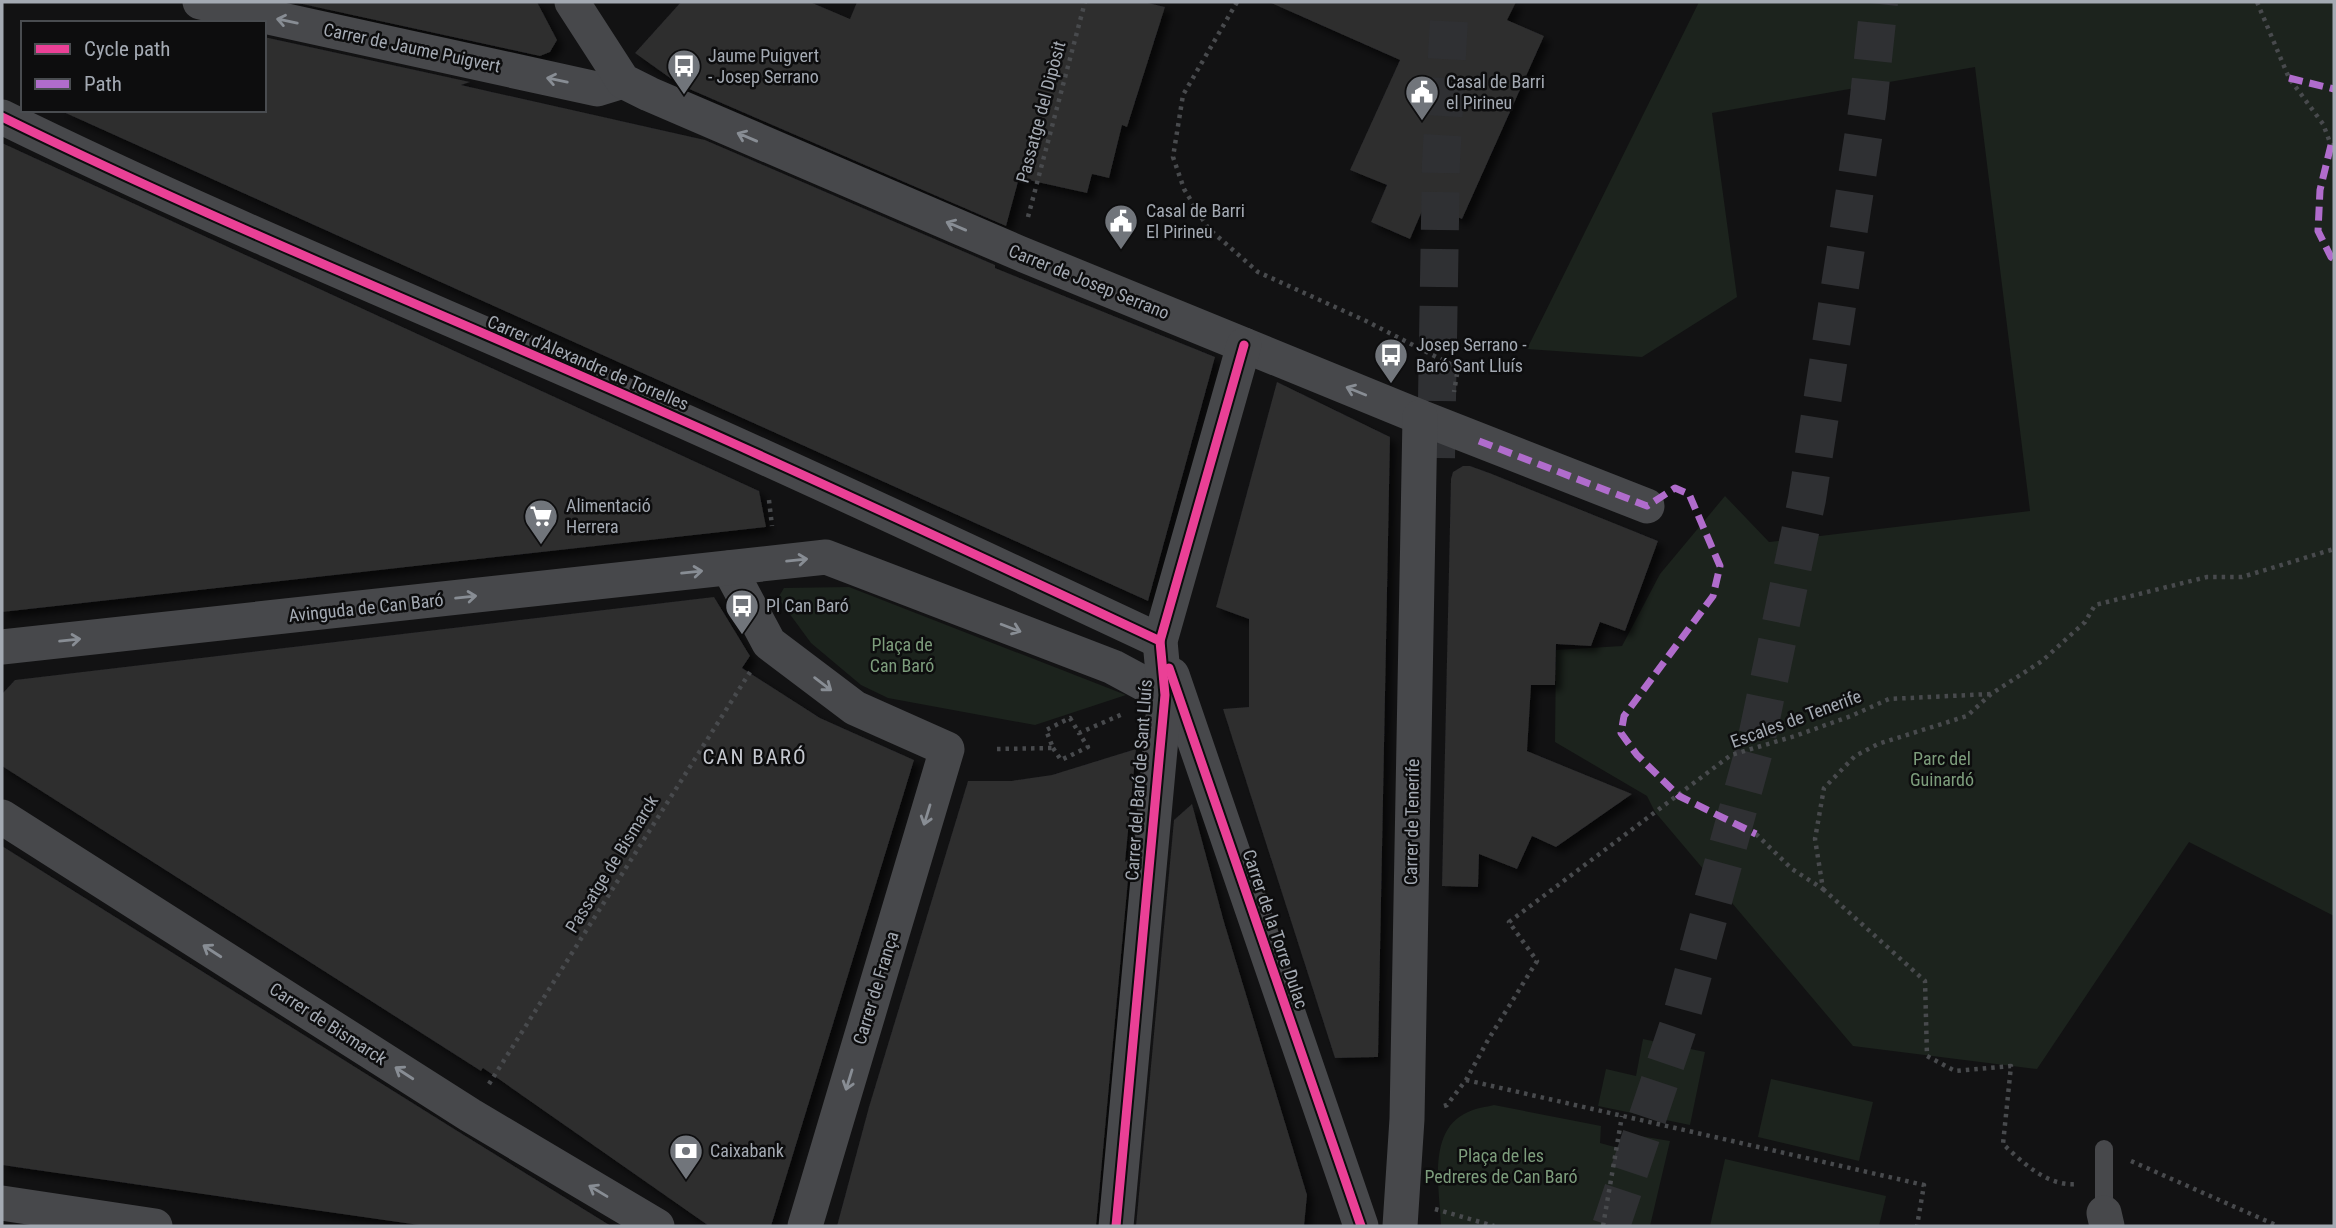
<svg xmlns="http://www.w3.org/2000/svg" width="2336" height="1228" font-family="'Roboto Condensed',sans-serif">
  <defs>
    <filter id="shadow"><feDropShadow dx="6" dy="6" stdDeviation="3.5" flood-color="#0009"/></filter>
  </defs>
  <rect width="100%" height="100%" fill="#121213"/>
  <!-- green -->
  <g fill="#1c231d">
    <polygon points="1699,2 2334,2 2334,916 2189,842 2037,1069 1853,1046 1655,812 1647,796 1555,742 1556,650 1622,646 1660,574 1725,496 1769,542 2030,511 1975,67 1712,113 1737,297 1642,357 1527,349"/>
    <polygon points="849,587 1126,695 1035,725 888,698 861,685 811,643 778,598 784,588"/>
    <polygon points="1643,1039 1705,1052 1690,1125 1598,1106 1606,1069 1636,1076"/>
    <polygon points="1771,1079 1873,1102 1859,1161 1758,1137"/>
    <path d="M1494,1105L1601,1126L1600,1143L1622,1149L1628,1134L1670,1141L1650,1226H1441C1440,1191 1426,1130 1468,1112C1476,1108 1486,1107 1494,1105Z"/>
    <polygon points="1725,1159 1886,1196 1879,1226 1710,1226"/>
  </g>
  <!-- building -->
  <g fill="#2d2d2e" filter="url(#shadow)">
    <polygon points="293,2 537,2 557,40 550,52 540,56"/>
    <polygon points="681,2 810,2 850,19 857,2 1144,2 1165,7 1127,127 1122,125 1109,178 1092,174 1087,193 1019,178 1006,226 680,85 635,53"/>
    <polygon points="1269,2 1516,2 1507,20 1544,36 1462,219 1425,204 1410,239 1371,222 1387,185 1350,170 1400,60"/>
    <polygon points="264,37 470,82 461,85 705,140 995,265 995,268 1215,357 1148,601 59,110 264,110"/>
    <polygon points="2,143 759,491 766,527 2,612"/>
    <polygon points="1277,382 1390,437 1378,1057 1335,1058 1223,709 1249,707 1249,619 1216,607"/>
    <polygon points="1463,466 1470,466 1492,474 1658,541 1625,631 1600,622 1591,646 1556,644 1555,685 1531,685 1527,751 1632,794 1556,847 1532,836 1517,869 1479,854 1478,887 1442,886 1451,479 1453,472"/>
    <polygon points="714,597 750,656 742,668 820,718 914,760 771,1226 709,1226 483,1068 481,1071 2,766 2,694 15,680"/>
    <polygon points="1136,749 1125,862 1130,858 1096,1226 837,1226 869,1107 968,781 1011,781 1052,775"/>
    <polygon points="1192,804 1224,922 1307,1195 1304,1226 1136,1226 1174,820"/>
    <polygon points="2,846 459,1132 611,1226 426,1226 2,1165"/>
  </g>
  <g fill="none" stroke-linecap="round" stroke-linejoin="round">
    <!-- primary-tunnel -->
    <g stroke="#2f3033" stroke-width="38" stroke-dasharray="38 19" stroke-linecap="butt">
      <polyline points="1436,458 1441,162 1450,2"/>
      <polyline points="1611,1226 1681,1018 1755,747 1807,499 1868,106 1879,2"/>
    </g>
    <!-- path -->
    <g stroke="#484a4d" stroke-width="4.5" stroke-dasharray="3.5 5" stroke-linecap="butt">
      <polyline points="1237,2 1183,95 1173,157 1184,189 1208,228 1258,272 1366,321 1458,368 1454,392"/>
      <polyline points="2257,2 2289,78 2323,124 2331,145 2334,146"/>
      <polyline points="1028,217 1085,2"/>
      <polyline points="769,500 772,526"/>
      <polyline points="1053,748 1061,760 1088,747 1079,733"/>
      <polyline points="997,749 1053,748 1046,730 1070,718 1079,733 1125,713"/>
      <polyline points="1756,834 1792,869 1823,889 1815,839 1824,788 1855,756 1878,744 1967,716 1991,694 2042,661 2085,622 2095,605 2207,577 2242,577 2334,549"/>
      <path d="M1823,889L1925,981L1927,1056L1955,1071L2011,1066L2003,1144C2023,1163 2048,1187 2077,1184"/>
      <polyline points="1466,1080 1924,1185 1917,1226"/>
      <polyline points="489,1084 750,672"/>
      <polyline points="1444,1106 1447,1105 1466,1080 1488,1040 1537,961 1509,922 1731,755 1795,736 1851,716 1889,699 1991,694"/>
      <polyline points="2131,1161 2278,1226"/>
      <polyline points="1435,1209 1494,1226"/>
      <polyline points="1603,1226 1622,1116"/>
    </g>
    <!-- service -->
    <polyline stroke="#47484b" stroke-width="18" points="2104,1213 2104,1149"/>
    <!-- minor -->
    <g stroke="#47484b" stroke-width="35">
      <polyline points="200,2 597,89 623,81"/>
      <polyline points="572,2 623,81 649,94 1019,253 1420,417 1647,506"/>
      <path d="M2,117C224,226 453,318 679,419C841,491 1000,566 1160,641"/>
      <polyline points="729,568 769,643 855,708 947,749 805,1226"/>
      <polyline points="2,647 826,557 1113,667 1165,695"/>
      <polyline points="1172,675 1361,1226"/>
      <polyline points="2,817 470,1115 657,1226"/>
      <polyline points="2,1203 155,1226"/>
      <polyline points="2104,1213 2107,1226"/>
      <polyline points="1116,1226 1165,695 1160,641 1244,345"/>
      <polyline points="1400,1226 1407,1119 1420,417"/>
    </g>
    <!-- quiet -->
    <g stroke="#b06ccc" stroke-width="7" stroke-dasharray="14 7" stroke-linecap="butt">
      <polyline points="2289,78 2334,89"/>
      <polyline points="2331,145 2320,190 2318,231 2331,257 2334,259"/>
      <polyline points="1479,441 1647,506 1675,488 1689,494 1720,566 1713,596 1624,716 1621,733 1637,755 1679,796 1756,834"/>
    </g>
    <!-- cycleway casing -->
    <g stroke="#0d0d0e" stroke-width="13">
      <g id="cycleway">
        <path d="M2,117C224,226 453,318 679,419C841,491 1000,566 1160,641"/>
        <polyline points="1169,668 1361,1226"/>
        <polyline points="1116,1226 1165,695 1160,641 1244,345"/>
      </g>
    </g>
    <!-- cycleway -->
    <use href="#cycleway" stroke="#ea4096" stroke-width="9"/>
  </g>
  <!-- one-way arrows -->
  <defs><path id="oneway-shaft" d="M-6 0H5M1.5-3L5.5 0L1.5 3" fill="none" stroke-width="1.6" stroke-linecap="round" stroke-linejoin="round" transform="scale(1.75)"/></defs>
  <g stroke="#888d94">
    <use href="#oneway-shaft" transform="translate(287 21) rotate(-168)"/>
    <use href="#oneway-shaft" transform="translate(557 80) rotate(-168)"/>
    <use href="#oneway-shaft" transform="translate(747 137) rotate(-157)"/>
    <use href="#oneway-shaft" transform="translate(956 226) rotate(-157)"/>
    <use href="#oneway-shaft" transform="translate(1356 391) rotate(-158)"/>
    <use href="#oneway-shaft" transform="translate(797 560) rotate(-6)"/>
    <use href="#oneway-shaft" transform="translate(692 572) rotate(-6)"/>
    <use href="#oneway-shaft" transform="translate(466 597) rotate(-6)"/>
    <use href="#oneway-shaft" transform="translate(1011 628) rotate(21)"/>
    <use href="#oneway-shaft" transform="translate(70 640) rotate(-6)"/>
    <use href="#oneway-shaft" transform="translate(823 684) rotate(37)"/>
    <use href="#oneway-shaft" transform="translate(927 815) rotate(107)"/>
    <use href="#oneway-shaft" transform="translate(212 951) rotate(-147)"/>
    <use href="#oneway-shaft" transform="translate(404 1073) rotate(-147)"/>
    <use href="#oneway-shaft" transform="translate(849 1080) rotate(107)"/>
    <use href="#oneway-shaft" transform="translate(598 1191) rotate(-149)"/>
  </g>
  <!-- icons -->
  <defs>
    <g id="bus-pin" transform="scale(1.75)"><path d="M0 17L-7.5 6A9.5 9.5 0 1 1 7.5 6Z" fill="#71757b" stroke="#0d0d0e"/><path d="M-5-6H5V4H4V6H2V4H-2V6H-4V4H-5ZM-3.5-4V0h7V-4ZM-3.5 1.2v1.5H-2V1.2ZM2 1.2v1.5H3.5V1.2Z" fill="#fff"/></g>
    <g id="civic-pin" transform="scale(1.75)"><path d="M0 17L-7.5 6A9.5 9.5 0 1 1 7.5 6Z" fill="#71757b" stroke="#0d0d0e"/><path d="M-.6-6.5H3V-4.5H.6V-3L4-1V1h2V6H-6V1h2V-1L-.6-3ZM-1.2 2.5V6h2.4V2.5Z" fill="#fff"/></g>
    <g id="supermarket-pin" transform="scale(1.75)"><path d="M0 17L-7.5 6A9.5 9.5 0 1 1 7.5 6Z" fill="#71757b" stroke="#0d0d0e"/><path d="M-6-5.5h2.5l.6 2H6L4.5 2H-2.5L-4.4-4H-6ZM-1.5 3.2a1.3 1.3 0 1 0 .1 0ZM3 3.2a1.3 1.3 0 1 0 .1 0Z" fill="#fff"/></g>
    <g id="bank-pin" transform="scale(1.75)"><path d="M0 17L-7.5 6A9.5 9.5 0 1 1 7.5 6Z" fill="#71757b" stroke="#0d0d0e"/><path d="M-6-4H6V4H-6ZM0-2.3a2.3 2.3 0 1 0 0 4.6a2.3 2.3 0 1 0 0-4.6Z" fill="#fff"/></g>
  </defs>
  <g fill-rule="evenodd">
    <use href="#bus-pin" x="684" y="66"/>
    <use href="#civic-pin" x="1422" y="92"/>
    <use href="#civic-pin" x="1121" y="221"/>
    <use href="#bus-pin" x="1391" y="355"/>
    <use href="#supermarket-pin" x="541" y="516"/>
    <use href="#bus-pin" x="742" y="606"/>
    <use href="#bank-pin" x="686" y="1151"/>
  </g>
  <g text-anchor="middle" stroke-width="5" stroke-linejoin="round" paint-order="stroke">
    <!-- street labels -->
    <g font-size="18" fill="#a4aab3" stroke="#0d0d0e">
      <text transform="translate(412 48) rotate(12)" y="6">Carrer de Jaume Puigvert</text>
      <text transform="translate(1041 112) rotate(-75)" y="6">Passatge del Dipòsit</text>
      <text transform="translate(1089 282) rotate(22)" y="6">Carrer de Josep Serrano</text>
      <text transform="translate(588 363) rotate(23)" y="6">Carrer d'Alexandre de Torrelles</text>
      <text transform="translate(366 608) rotate(-6)" y="6">Avinguda de Can Baró</text>
      <text transform="translate(1796 719) rotate(-20)" y="6">Escales de Tenerife</text>
      <text transform="translate(1139 780) rotate(-86)" y="6">Carrer del Baró de Sant Lluís</text>
      <text transform="translate(1412 822) rotate(-89)" y="6">Carrer de Tenerife</text>
      <text transform="translate(612 864) rotate(-58)" y="6">Passatge de Bismarck</text>
      <text transform="translate(1275 929) rotate(71)" y="6">Carrer de la Torre Dulac</text>
      <text transform="translate(876 988) rotate(-73)" y="6">Carrer de França</text>
      <text transform="translate(328 1024) rotate(33)" y="6">Carrer de Bismarck</text>
    </g>
    <!-- poi labels -->
    <g font-size="18" fill="#a4aab3" stroke="#0d0d0e" text-anchor="start">
      <text x="708" y="62">Jaume Puigvert<tspan x="708" dy="21">- Josep Serrano</tspan></text>
      <text x="1446" y="88">Casal de Barri<tspan x="1446" dy="21">el Pirineu</tspan></text>
      <text x="1146" y="217">Casal de Barri<tspan x="1146" dy="21">El Pirineu</tspan></text>
      <text x="1416" y="351">Josep Serrano -<tspan x="1416" dy="21">Baró Sant Lluís</tspan></text>
      <text x="566" y="512">Alimentació<tspan x="566" dy="21">Herrera</tspan></text>
      <text x="766" y="612">Pl Can Baró</text>
      <text x="710" y="1157">Caixabank</text>
    </g>
    <!-- park labels -->
    <g font-size="18" fill="#7d9d7c" stroke="#0d0d0e">
      <text x="902" y="651">Plaça de<tspan x="902" dy="21">Can Baró</tspan></text>
      <text x="1942" y="765">Parc del<tspan x="1942" dy="21">Guinardó</tspan></text>
      <text x="1501" y="1162">Plaça de les<tspan x="1501" dy="21">Pedreres de Can Baró</tspan></text>
    </g>
    <!-- quarter labels -->
    <g font-size="21" letter-spacing="2" fill="#c5c8cf" stroke="#0d0d0e">
      <text x="755" y="764">CAN BARÓ</text>
    </g>
  </g>
  <!-- border -->
  <rect width="2336" height="1228" fill="none" stroke="#a4aab3" stroke-width="7"/>
  <!-- legend -->
  <rect x="21" y="21" width="245" height="91" fill="#0d0d0e" stroke="#494c50" stroke-width="2"/>
  <rect x="35" y="44" width="35" height="10" fill="#ea4096" stroke="#494c50" stroke-width="2"/>
  <text x="84" y="56" font-size="21" fill="#a4aab3">Cycle path</text>
  <rect x="35" y="79" width="35" height="10" fill="#b06ccc" stroke="#494c50" stroke-width="2"/>
  <text x="84" y="91" font-size="21" fill="#a4aab3">Path</text>
</svg>
